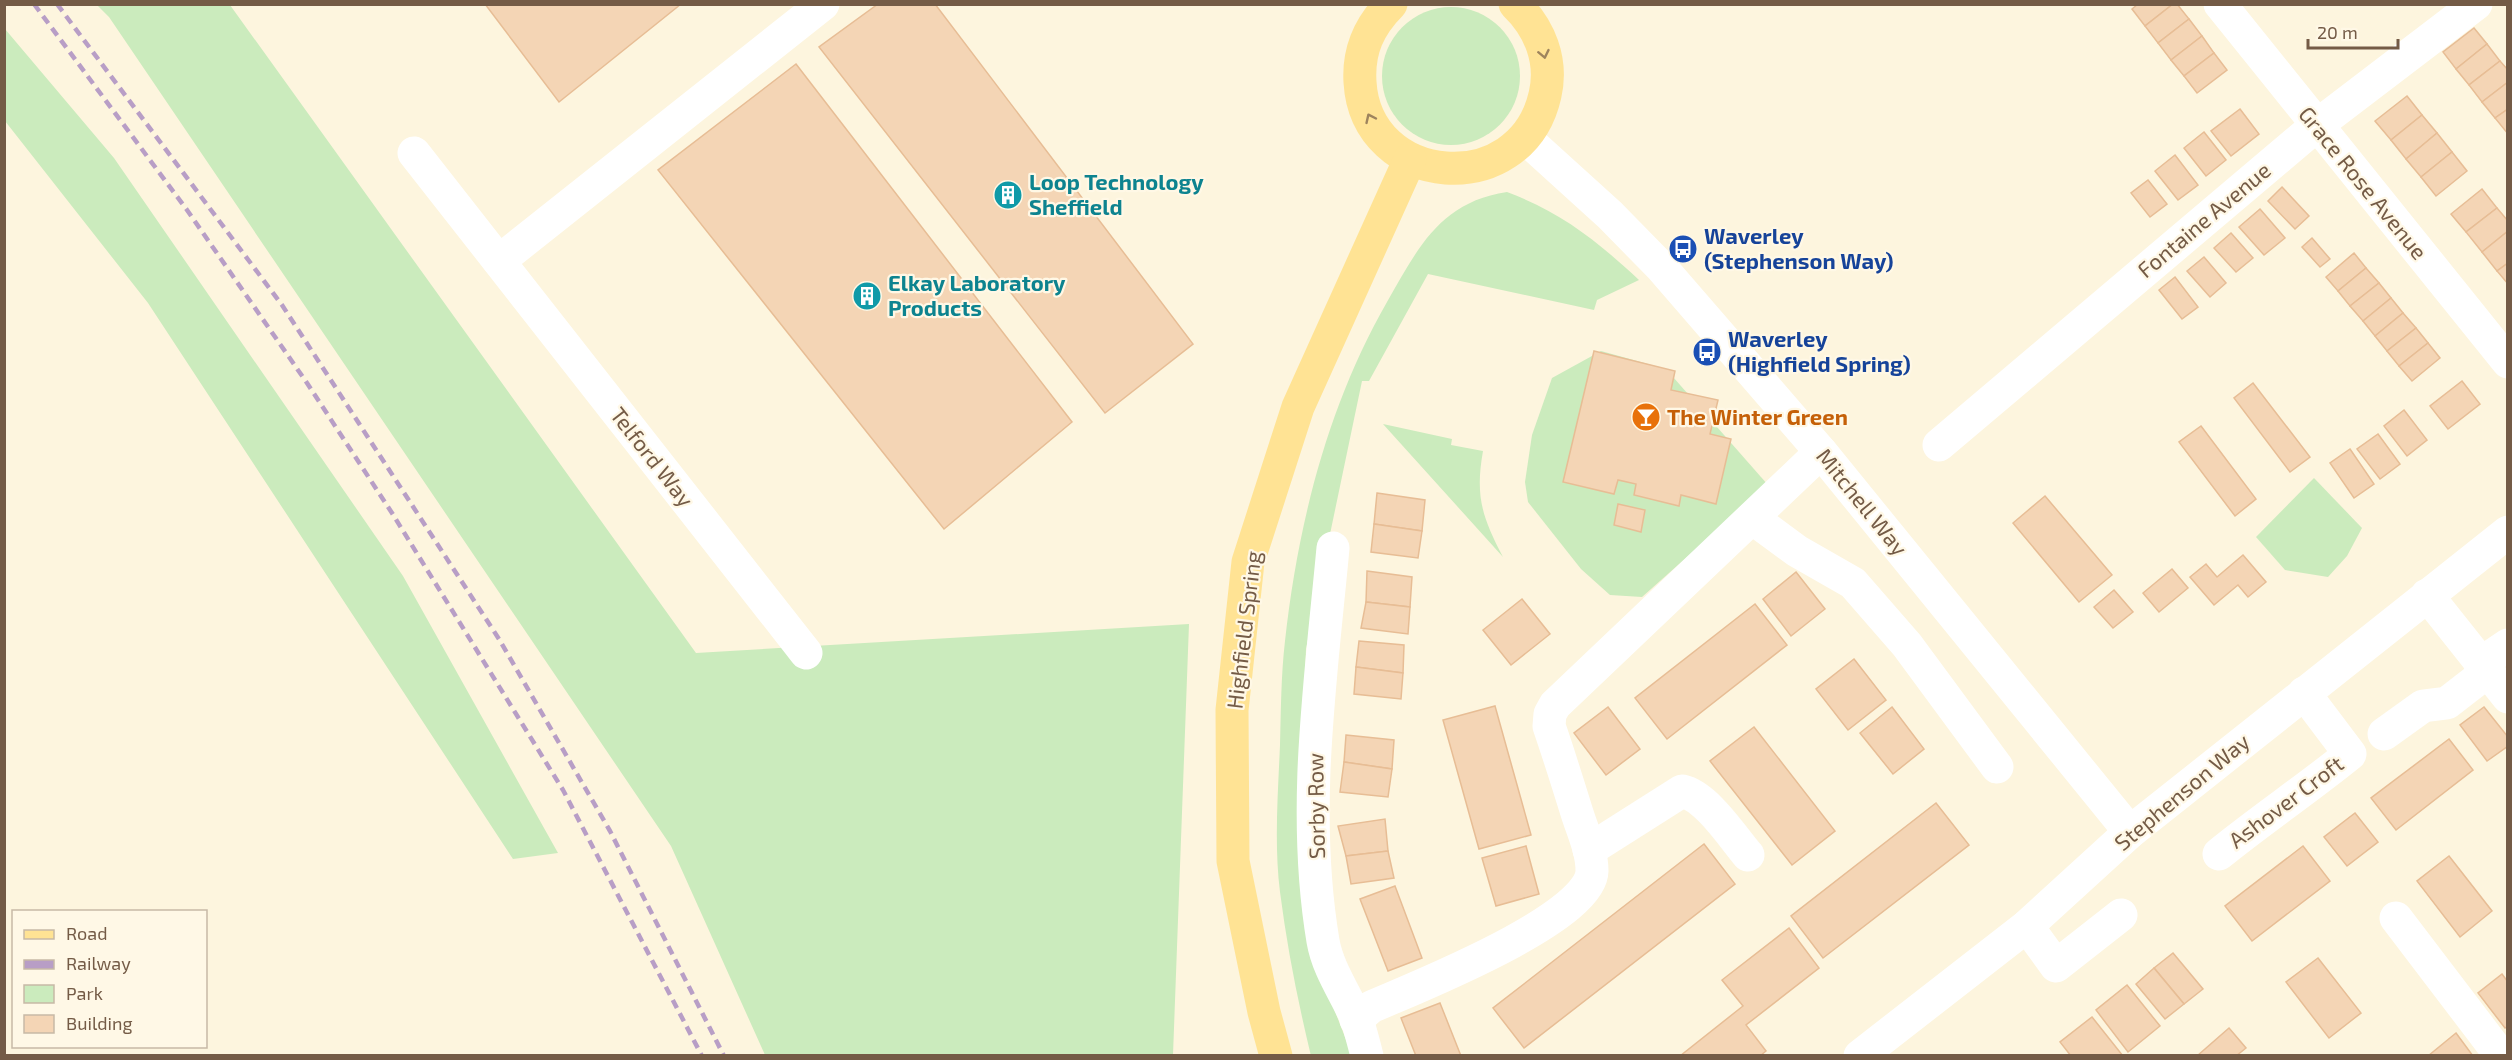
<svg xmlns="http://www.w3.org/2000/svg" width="2512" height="1060" font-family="'Exo 2',sans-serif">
  <rect width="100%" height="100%" fill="#fdf5de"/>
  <!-- green -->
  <g fill="#cbebbd">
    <polygon points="97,5 230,5 696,653 1189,624 1173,1055 765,1055 671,846 109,17"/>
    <circle cx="1451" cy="76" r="69"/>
    <polygon points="5,29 114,158 403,576 558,853 513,859 148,303 5,121"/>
    <path d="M1507,192C1562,213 1596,240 1639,280L1597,300L1594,310L1428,274L1369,381H1362L1306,649L1301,800L1322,978L1352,1055L1311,1056C1298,1002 1287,947 1280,892C1274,844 1278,793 1280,745C1281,710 1281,675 1285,641C1298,523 1328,405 1387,302C1418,248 1440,202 1507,192Z"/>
    <polygon points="1601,351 1666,369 1768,485 1642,597 1610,595 1581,569 1528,502 1525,482 1532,435 1552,378"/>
    <path d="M1383,424L1452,439L1451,445L1483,451C1475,496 1482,517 1503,557Z"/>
    <polygon points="2314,478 2362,528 2347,556 2328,577 2285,570 2256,537"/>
  </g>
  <!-- building -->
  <g fill="#f4d5b5" stroke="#e7bd95" stroke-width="1.5">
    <polygon points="485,4 681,4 559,102"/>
    <polygon points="878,4 935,4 1193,344 1105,413 819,47"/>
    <polygon points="2138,4 2173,4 2145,26 2132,9"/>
    <polygon points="2173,4 2177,4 2189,19 2158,43 2145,26"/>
    <polygon points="2189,19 2202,36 2171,60 2158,43"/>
    <polygon points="2474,28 2487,44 2456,69 2443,52"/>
    <polygon points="2202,36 2214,53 2184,76 2171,60"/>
    <polygon points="2487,44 2500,61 2469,85 2456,69"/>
    <polygon points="2214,53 2227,70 2197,93 2184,76"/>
    <polygon points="2500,61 2508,70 2508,82 2482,102 2469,85"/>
    <polygon points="796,64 1072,422 944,529 658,170"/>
    <polygon points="2508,82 2508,109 2495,118 2482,102"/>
    <polygon points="2407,96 2422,115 2391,140 2375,121"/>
    <polygon points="2240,109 2259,134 2231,156 2211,131"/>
    <polygon points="2508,109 2508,134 2495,118"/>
    <polygon points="2422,115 2437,133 2406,159 2391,140"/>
    <polygon points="2204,132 2226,160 2206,176 2184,148"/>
    <polygon points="2437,133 2452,152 2421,177 2406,159"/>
    <polygon points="2452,152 2467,171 2436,196 2421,177"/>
    <polygon points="2175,155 2198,185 2178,200 2155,171"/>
    <polygon points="2148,180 2167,204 2150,217 2131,193"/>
    <polygon points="2282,187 2309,216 2295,229 2268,201"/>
    <polygon points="2482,189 2497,208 2466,232 2451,214"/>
    <polygon points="2497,208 2508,221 2508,231 2482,252 2466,232"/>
    <polygon points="2260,209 2285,238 2264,255 2239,227"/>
    <polygon points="2508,231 2508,263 2497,271 2482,252"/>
    <polygon points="2231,233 2253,258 2236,272 2214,248"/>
    <polygon points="2312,238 2330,259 2320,267 2302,247"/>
    <polygon points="2354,253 2366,268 2338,291 2326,277"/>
    <polygon points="2204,257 2226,283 2210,297 2187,271"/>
    <polygon points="2508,263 2508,284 2497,271"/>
    <polygon points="2366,268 2379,283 2350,306 2338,291"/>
    <polygon points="2175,277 2198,307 2182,319 2159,290"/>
    <polygon points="2379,283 2391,298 2363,321 2350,306"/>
    <polygon points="2391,298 2403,313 2375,336 2363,321"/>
    <polygon points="2403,313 2416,328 2387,351 2375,336"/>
    <polygon points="2416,328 2428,343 2399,366 2387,351"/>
    <polygon points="2428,343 2440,358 2412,381 2399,366"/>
    <polygon points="1594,351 1675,371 1671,390 1718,400 1710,434 1731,439 1716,504 1681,495 1679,506 1634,495 1636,484 1618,480 1614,494 1563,482"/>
    <polygon points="2462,381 2480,404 2448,429 2430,406"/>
    <polygon points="2253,383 2310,457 2290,472 2234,398"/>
    <polygon points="2404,410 2427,440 2407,456 2384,426"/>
    <polygon points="2201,426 2256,499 2235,516 2179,442"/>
    <polygon points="2378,434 2400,464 2380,479 2357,449"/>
    <polygon points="2350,449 2374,484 2354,498 2330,463"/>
    <polygon points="1377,493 1425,500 1422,531 1374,524"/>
    <polygon points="2045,496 2112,575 2079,602 2013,523"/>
    <polygon points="1618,504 1645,510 1641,532 1614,525"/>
    <polygon points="1374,524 1422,531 1418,558 1371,552"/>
    <polygon points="2243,555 2266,582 2248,597 2238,585 2214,605 2190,577 2206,564 2217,577"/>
    <polygon points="2172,569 2188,588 2159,612 2143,593"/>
    <polygon points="1367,571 1412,577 1410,607 1366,602"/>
    <polygon points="1796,572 1825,609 1791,636 1763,599"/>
    <polygon points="2114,590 2133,612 2113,628 2094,607"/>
    <polygon points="1522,599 1550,634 1511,665 1483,630"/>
    <polygon points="1366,602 1410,607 1408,634 1361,628"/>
    <polygon points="1755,604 1787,645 1667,739 1635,698"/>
    <polygon points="1359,641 1404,645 1403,673 1356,667"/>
    <polygon points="1854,659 1886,700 1848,730 1816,689"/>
    <polygon points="1356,667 1403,673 1401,699 1354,694"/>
    <polygon points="1495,706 1531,835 1479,849 1443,720"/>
    <polygon points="1608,707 1640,749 1606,775 1574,733"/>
    <polygon points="1892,707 1924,749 1893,774 1860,733"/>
    <polygon points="2484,707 2508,737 2508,746 2487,761 2460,725"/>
    <polygon points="1754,727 1835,831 1792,865 1710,761"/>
    <polygon points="1346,735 1394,740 1392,769 1344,762"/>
    <polygon points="2449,739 2473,770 2396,830 2371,798"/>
    <polygon points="1344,762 1392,769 1388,797 1340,792"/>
    <polygon points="1936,803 1969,845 1823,958 1791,916"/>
    <polygon points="2355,813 2378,842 2347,866 2324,837"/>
    <polygon points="1385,819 1388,851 1346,856 1338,826"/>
    <polygon points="1704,844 1735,884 1524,1048 1493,1008"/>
    <polygon points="1526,846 1539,894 1496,906 1482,858"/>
    <polygon points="2303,846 2330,881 2252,941 2225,906"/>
    <polygon points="1388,851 1394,878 1351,884 1346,856"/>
    <polygon points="2449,856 2492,911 2460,937 2417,881"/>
    <polygon points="1395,886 1422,958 1388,971 1360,899"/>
    <polygon points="1789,928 1819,968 1746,1025 1766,1051 1760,1056 1680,1056 1743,1006 1722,980"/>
    <polygon points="2173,953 2203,989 2184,1004 2154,968"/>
    <polygon points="2318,958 2361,1013 2329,1038 2286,982"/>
    <polygon points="2154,968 2184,1004 2165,1019 2136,984"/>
    <polygon points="2502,974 2508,982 2508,1026 2505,1028 2478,993"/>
    <polygon points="2127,985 2160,1026 2128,1052 2096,1010"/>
    <polygon points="1440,1003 1461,1056 1416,1056 1401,1018"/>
    <polygon points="2092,1017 2123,1056 2071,1056 2060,1042"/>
    <polygon points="2229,1028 2246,1048 2236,1056 2197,1056"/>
    <polygon points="2456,1033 2473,1056 2428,1056"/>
  </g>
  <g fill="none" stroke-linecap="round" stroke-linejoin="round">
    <!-- minor -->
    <g stroke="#fff" stroke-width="33">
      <polyline points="2220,4 2508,362"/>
      <polyline points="1525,138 1610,215 1661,267 1821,452 2130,832"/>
      <polyline points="414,153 806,653"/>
      <polyline points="499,261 823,4"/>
      <polyline points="1939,445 2316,126 2476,4"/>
      <polyline points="1752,518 1797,551 1853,583 1907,645 1997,767"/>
      <path d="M1333,548C1321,678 1301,810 1323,941C1328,970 1346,994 1357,1020C1361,1032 1364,1044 1367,1056"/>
      <polyline points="2427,595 2508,697"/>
      <polyline points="2480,664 2508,645"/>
      <polyline points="2384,734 2423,706 2447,703 2487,672"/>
      <path d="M1589,850L1682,791C1706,796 1732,836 1748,855"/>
      <path d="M2219,854C2262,819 2307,789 2350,754L2304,693"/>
      <polyline points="2396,918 2501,1056"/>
      <polyline points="2027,926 2056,966 2121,915"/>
      <path d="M1356,1020L1371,1007C1412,989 1591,919 1592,871C1592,851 1583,832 1577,813C1568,784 1559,755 1549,726L1550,714L1555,705L1821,452"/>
      <polyline points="1860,1056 2027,926 2130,832 2508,532"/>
    </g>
    <!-- major -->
    <g stroke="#ffe394" stroke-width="33">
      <path d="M1391,4C1369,26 1358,50 1360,82C1366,188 1521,201 1545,95C1553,61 1540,28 1515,4"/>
      <polyline points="1276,1056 1264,1012 1233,861 1232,710 1248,562 1298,407 1410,159"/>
    </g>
    <!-- rail -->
    <g stroke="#b89ec6" stroke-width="4.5" stroke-dasharray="9 6" stroke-linecap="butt">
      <polyline points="34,4 187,210 307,383 392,513 563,790 702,1056"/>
      <polyline points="57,4 282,305 499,639 610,831 724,1056"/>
    </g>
  </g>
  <!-- one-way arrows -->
  <defs><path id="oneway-chevron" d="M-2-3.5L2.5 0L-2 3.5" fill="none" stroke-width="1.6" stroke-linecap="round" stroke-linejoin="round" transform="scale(1.5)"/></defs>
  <g stroke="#9e845d">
    <use href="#oneway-chevron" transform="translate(1544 54) rotate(78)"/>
    <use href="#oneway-chevron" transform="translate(1370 118) rotate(-115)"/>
  </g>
  <!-- icons -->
  <defs>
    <g id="building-disc" transform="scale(1.5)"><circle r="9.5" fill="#0f9aa8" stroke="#fff8e6"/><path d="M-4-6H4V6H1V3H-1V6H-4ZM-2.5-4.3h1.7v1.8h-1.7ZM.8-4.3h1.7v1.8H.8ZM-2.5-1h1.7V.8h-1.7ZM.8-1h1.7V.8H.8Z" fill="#fff"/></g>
    <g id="bus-disc" transform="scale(1.5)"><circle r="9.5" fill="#1a4fb4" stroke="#fff8e6"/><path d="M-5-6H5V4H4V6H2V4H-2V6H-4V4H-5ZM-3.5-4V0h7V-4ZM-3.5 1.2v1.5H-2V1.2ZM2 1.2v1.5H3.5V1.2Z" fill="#fff"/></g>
    <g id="bar-disc" transform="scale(1.5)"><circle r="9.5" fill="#e8710a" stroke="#fff8e6"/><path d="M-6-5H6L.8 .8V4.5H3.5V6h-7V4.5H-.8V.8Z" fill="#fff"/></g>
  </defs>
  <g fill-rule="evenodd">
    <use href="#building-disc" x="1008" y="195"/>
    <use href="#bus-disc" x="1683" y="249"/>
    <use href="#building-disc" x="867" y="296"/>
    <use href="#bus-disc" x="1707" y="352"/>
    <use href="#bar-disc" x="1646" y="417"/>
  </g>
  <g text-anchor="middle" stroke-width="4.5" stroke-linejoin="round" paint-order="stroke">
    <!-- culture labels -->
    <g font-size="22" font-weight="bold" fill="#0d838f" stroke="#fff8e6" text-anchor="start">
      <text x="1029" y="190">Loop Technology<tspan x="1029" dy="25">Sheffield</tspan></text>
      <text x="888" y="291">Elkay Laboratory<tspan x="888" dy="25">Products</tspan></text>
    </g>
    <!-- street labels -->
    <g font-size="22" fill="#745b46" stroke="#fff8e6">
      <text transform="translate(2363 183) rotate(51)" y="8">Grace Rose Avenue</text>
      <text transform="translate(2204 220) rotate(-40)" y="8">Fontaine Avenue</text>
      <text transform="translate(652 457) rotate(52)" y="8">Telford Way</text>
      <text transform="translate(1862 502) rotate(51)" y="8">Mitchell Way</text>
      <text transform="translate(1244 630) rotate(-83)" y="8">Highfield Spring</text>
      <text transform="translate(2182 792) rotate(-40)" y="8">Stephenson Way</text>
      <text transform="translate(2286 802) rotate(-37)" y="8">Ashover Croft</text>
      <text transform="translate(1316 806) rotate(-91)" y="8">Sorby Row</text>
    </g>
    <!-- transit labels -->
    <g font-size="22" font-weight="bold" fill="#164399" stroke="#fff8e6" text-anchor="start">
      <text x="1704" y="244">Waverley<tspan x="1704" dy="25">(Stephenson Way)</tspan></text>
      <text x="1728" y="347">Waverley<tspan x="1728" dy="25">(Highfield Spring)</tspan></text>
    </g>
    <!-- food labels -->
    <g font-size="22" font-weight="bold" fill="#c56008" stroke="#fff8e6" text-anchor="start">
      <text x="1667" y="425">The Winter Green</text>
    </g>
  </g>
  <!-- border -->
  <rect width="2512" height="1060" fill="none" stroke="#745b46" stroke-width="12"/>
  <!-- legend -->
  <rect x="12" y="910" width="195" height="138" fill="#fff8e6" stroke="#c7b9a6" stroke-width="1.5"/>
  <rect x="24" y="930" width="30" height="9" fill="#ffe394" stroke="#c7b9a6" stroke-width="1.5"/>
  <text x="66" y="940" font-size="18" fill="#745b46">Road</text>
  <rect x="24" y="960" width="30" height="9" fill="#b89ec6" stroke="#c7b9a6" stroke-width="1.5"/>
  <text x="66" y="970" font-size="18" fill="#745b46">Railway</text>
  <rect x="24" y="985" width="30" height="18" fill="#cbebbd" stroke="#c7b9a6" stroke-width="1.5"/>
  <text x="66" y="1000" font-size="18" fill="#745b46">Park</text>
  <rect x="24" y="1015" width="30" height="18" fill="#f4d5b5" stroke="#c7b9a6" stroke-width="1.5"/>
  <text x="66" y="1030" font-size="18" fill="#745b46">Building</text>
  <!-- scale -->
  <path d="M2308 39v9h90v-9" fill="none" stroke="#745b46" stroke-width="3"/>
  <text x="2317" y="39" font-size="18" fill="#745b46" stroke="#fff8e6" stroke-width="4.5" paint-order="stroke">20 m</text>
</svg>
